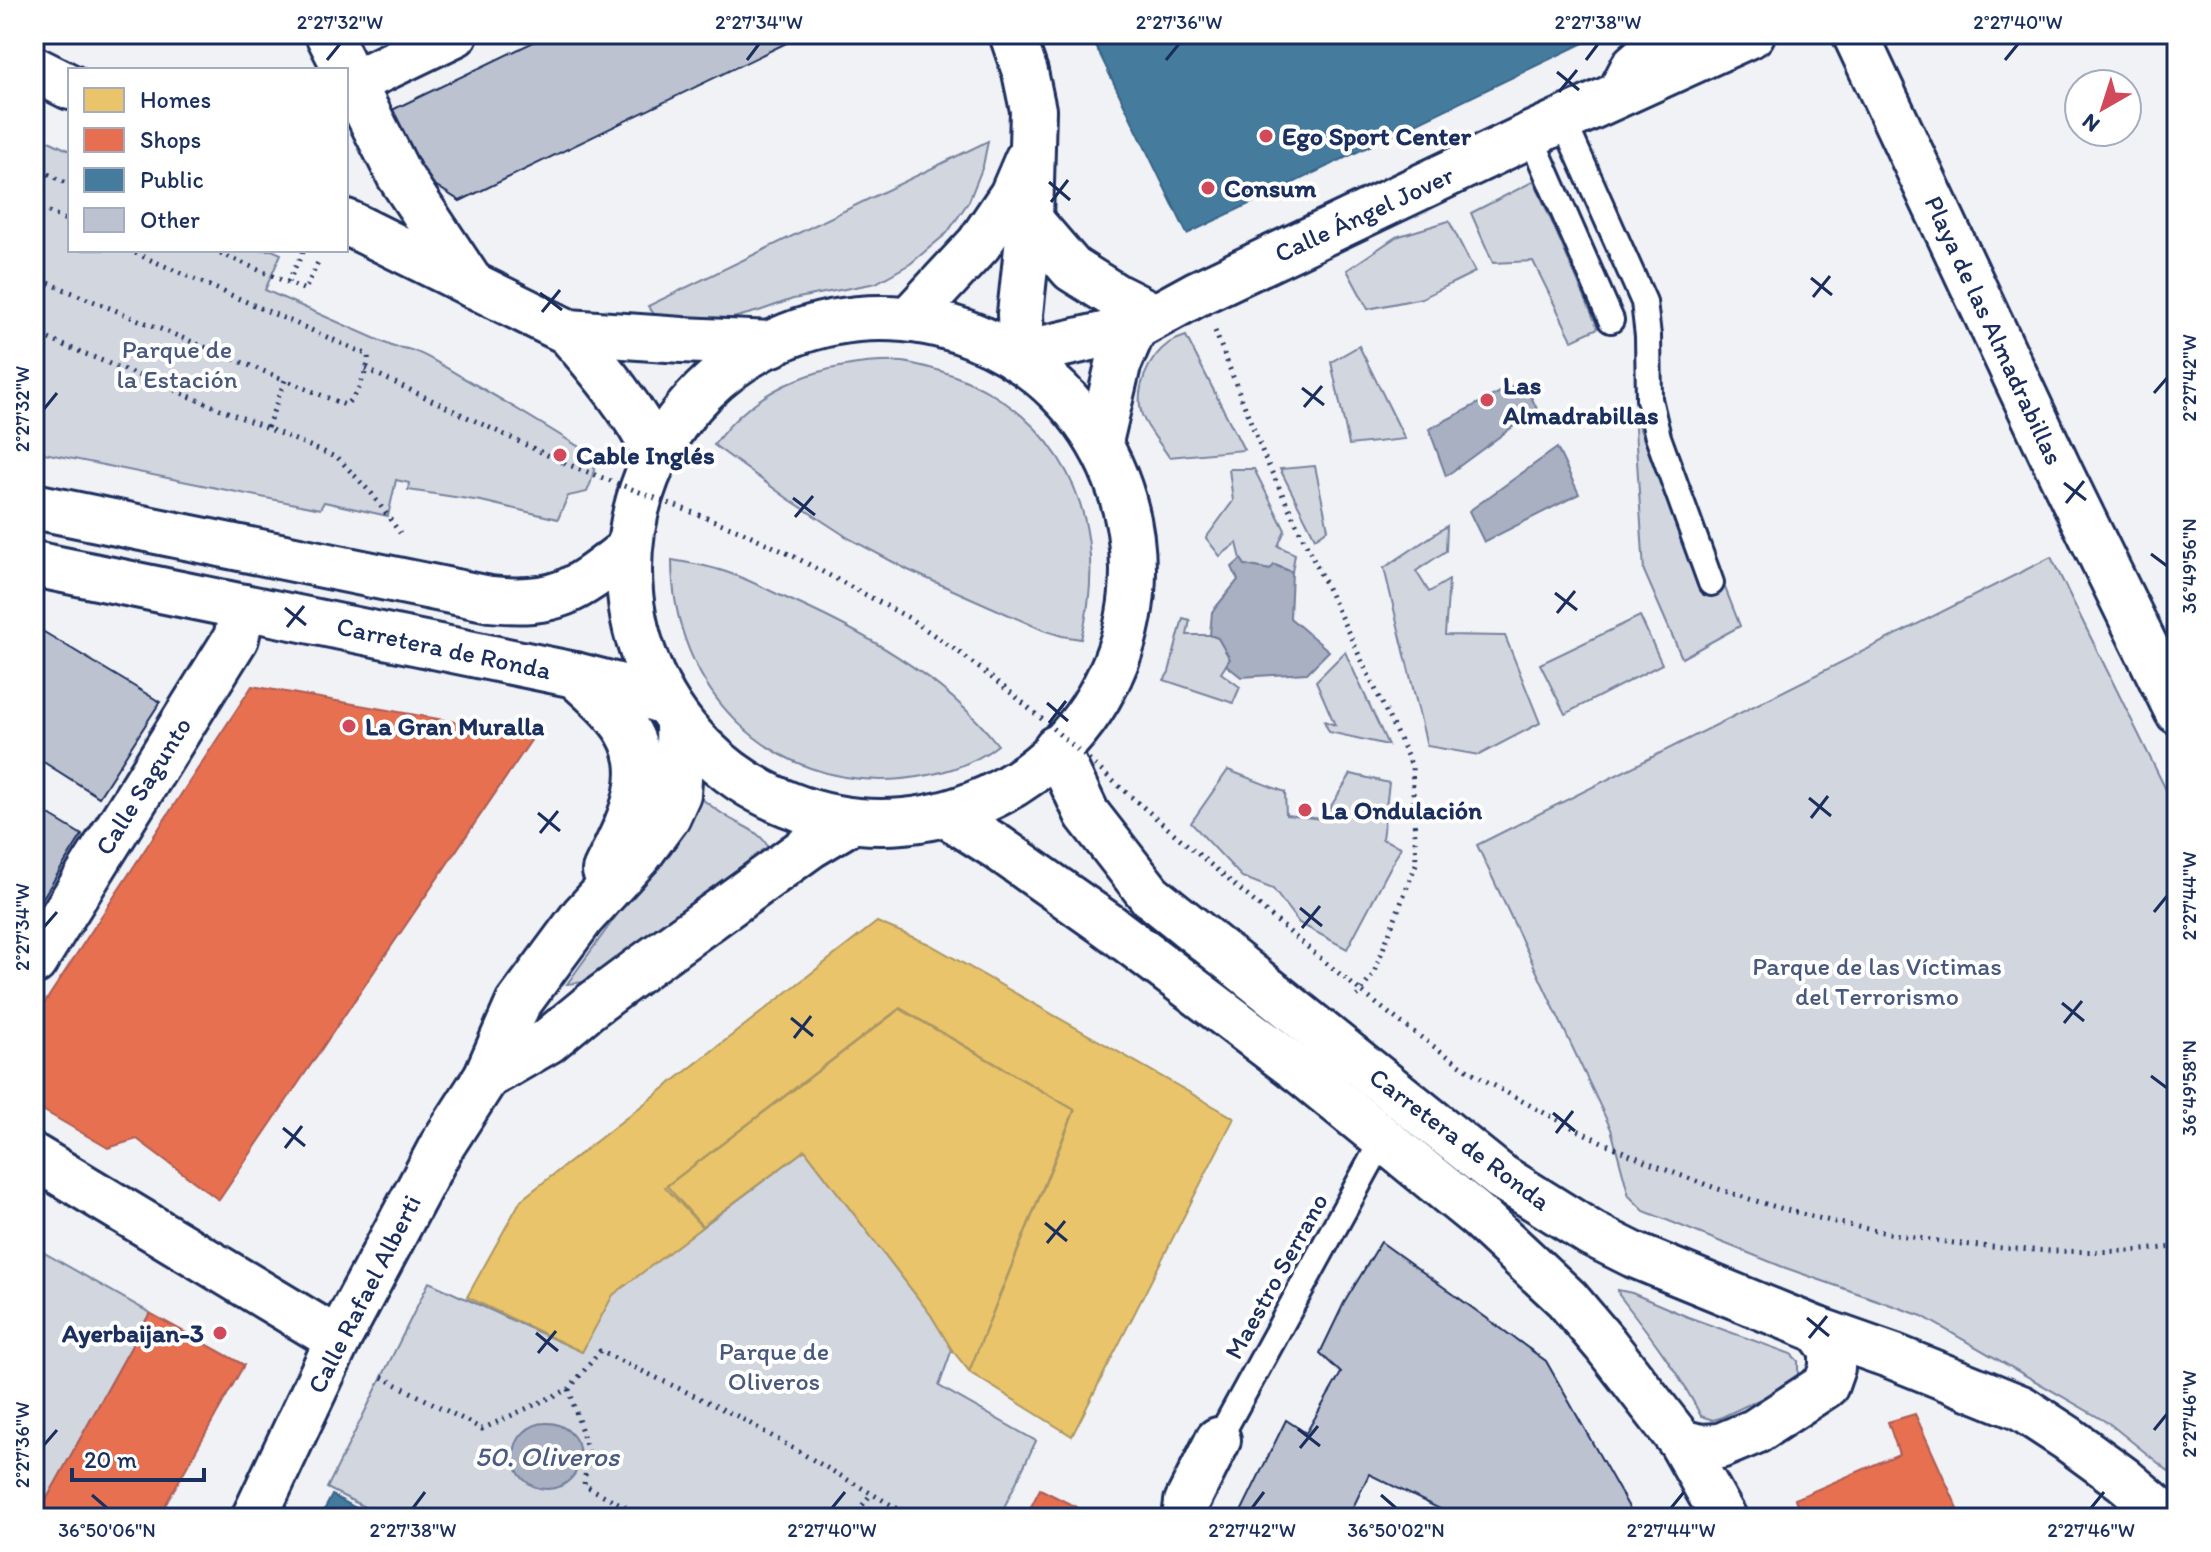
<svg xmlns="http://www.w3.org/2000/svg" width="2211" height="1552" font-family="Itim,sans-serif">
  <rect width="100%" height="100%" fill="#f1f2f5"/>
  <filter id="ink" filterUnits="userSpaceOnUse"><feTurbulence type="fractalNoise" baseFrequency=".0125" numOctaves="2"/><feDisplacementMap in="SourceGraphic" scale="16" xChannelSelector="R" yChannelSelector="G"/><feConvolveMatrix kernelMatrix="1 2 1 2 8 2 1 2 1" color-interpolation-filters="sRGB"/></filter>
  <g filter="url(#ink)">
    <!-- green -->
    <g fill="#d2d6df" stroke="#76829e" stroke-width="2">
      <path d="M34,134L70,151V250H272L281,254L265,290L394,347C417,347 442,366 462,377C508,403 552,430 597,458L591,482L587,492L568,496L558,519L481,501L408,490L409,483L396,480L388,516L324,502L320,509L34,451Z"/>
      <polygon points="988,141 983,166 969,201 947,233 910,264 876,283 793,299 759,311 729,319 658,319 648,306"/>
      <polygon points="1534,181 1598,328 1572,340 1533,261 1493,263 1471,213"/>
      <polygon points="1449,221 1475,272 1422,298 1368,309 1347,270 1396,237"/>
      <path d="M1186,336L1244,450L1169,457C1161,444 1147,429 1142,415C1134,390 1148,358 1169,343C1174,340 1180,338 1186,336Z"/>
      <polygon points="1359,346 1405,439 1349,445 1331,362"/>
      <path d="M903,362C1043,386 1118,501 1081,639L1062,636L1043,630L908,570L850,539L787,498L714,445C757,383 831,360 903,362Z"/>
      <polygon points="1634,413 1700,591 1722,580 1740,626 1682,658 1644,571"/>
      <polygon points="1315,466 1328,529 1315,538 1280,469"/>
      <polygon points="1229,469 1254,469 1285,530 1278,546 1295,554 1292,572 1275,565 1270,570 1245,565 1241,559 1237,543 1220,556 1206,538 1233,501"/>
      <polygon points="1447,526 1446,551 1416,571 1429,592 1449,580 1445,635 1505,636 1540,723 1479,755 1427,746 1384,568"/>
      <polygon points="2051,557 2177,812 2177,1478 2110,1424 1922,1316 1783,1267 1644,1211 1629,1196 1611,1129 1477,845"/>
      <path d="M672,560C691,563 709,566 726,572C744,578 761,586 777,594C858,629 943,675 998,745C972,766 935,776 902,779C770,791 672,689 672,560Z"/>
      <polygon points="1640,616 1662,664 1565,714 1540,664"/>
      <polygon points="1183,618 1190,620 1187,635 1210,635 1218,638 1230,659 1221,673 1240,687 1233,703 1164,680 1169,672"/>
      <polygon points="1345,652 1388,745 1329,732 1324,721 1335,725 1316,681"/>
      <polygon points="1228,770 1285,792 1286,815 1323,819 1351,774 1389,783 1382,839 1401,847 1347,949 1299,923 1273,889 1242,877 1191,823"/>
      <path d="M696,799H702C711,806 719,812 729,818C744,827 762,832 769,849L584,982L567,984L663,851Z"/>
      <polygon points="805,1150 931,1315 952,1349 939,1386 1036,1441 999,1518 386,1518 327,1488 429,1282 582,1352 612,1294"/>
      <polygon points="34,1247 150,1313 36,1518 34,1518"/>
      <path d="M1618,1290L1632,1293L1688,1317L1791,1354L1798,1361V1379L1790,1385L1720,1418L1713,1420L1701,1416C1678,1371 1650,1335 1619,1295Z"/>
    </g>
    <!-- water -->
    <g fill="#a8b0c2" stroke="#707c9a" stroke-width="2">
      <polygon points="1523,380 1537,409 1446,476 1429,429"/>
      <polygon points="1557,448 1579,494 1484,542 1469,511"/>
      <polygon points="1241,559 1245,565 1270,570 1274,565 1292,572 1290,618 1329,651 1307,673 1241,677 1226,665 1230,659 1218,638 1210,635 1212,612 1238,580 1232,567"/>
      <circle cx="547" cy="1456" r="33"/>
    </g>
    <!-- homes -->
    <g fill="#e9c46a" stroke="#ab9766" stroke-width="2">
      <polygon points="877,922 929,944 1234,1118 1072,1436 969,1372 1075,1110 900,1008 665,1187 702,1227 613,1295 582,1352 467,1297 521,1200"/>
      <polygon points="900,1009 1074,1110 969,1371 952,1350 931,1315 805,1150 702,1226 667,1186"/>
    </g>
    <!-- shops -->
    <g fill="#e76f51" stroke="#aa5c55" stroke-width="2">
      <polygon points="252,686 534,736 219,1200 137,1139 108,1148 34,1105 34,1019"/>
      <polygon points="150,1313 244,1365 158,1518 36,1518"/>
      <polygon points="1915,1414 1962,1518 1802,1518 1795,1499 1899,1454 1888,1422"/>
      <polygon points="1040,1489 1098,1518 1025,1518"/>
    </g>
    <!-- public -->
    <g fill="#457b9d" stroke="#38648a" stroke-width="2">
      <polygon points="1090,34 1602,34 1187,234"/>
      <polygon points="332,1495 374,1518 320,1518"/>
    </g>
    <!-- building -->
    <g fill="#bcc2d0" stroke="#1b2f5e" stroke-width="2">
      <polygon points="550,34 805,34 460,201 424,178 390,111"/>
      <polygon points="34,626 160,702 99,797 34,756"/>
      <polygon points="34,806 82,835 34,912"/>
      <polygon points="1381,1242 1546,1361 1635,1518 1458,1518 1369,1474 1348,1518 1238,1518 1286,1420 1306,1433 1341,1373 1320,1353 1344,1303"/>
    </g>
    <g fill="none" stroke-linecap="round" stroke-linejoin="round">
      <!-- lane casing -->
      <g stroke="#1b2f5e" stroke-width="30">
        <g id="lane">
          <polyline points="1563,120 1644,302 1648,336 1649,399 1658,437 1711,583"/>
          <polyline points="1530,135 1611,320"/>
          <polyline points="1218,1440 1383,1139"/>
        </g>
      </g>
      <!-- street casing -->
      <g stroke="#1b2f5e" stroke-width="50">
        <g id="street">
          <polyline points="328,34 399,175 472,285"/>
          <polyline points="1855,34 2062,476 2177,711"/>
          <polyline points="353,83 455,34"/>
          <polyline points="1623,87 1634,66 1656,47 1664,34"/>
          <polyline points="1030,220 1072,269 1115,296 1155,316"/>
          <polyline points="1015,355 1134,328 1198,293 1530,135 1752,34"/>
          <polyline points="1100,442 1118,365 1134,328"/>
          <polyline points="34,962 236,638 243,607"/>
          <polyline points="34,1157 338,1340"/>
          <polyline points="1681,1442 1700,1447 1720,1446 1756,1431 1826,1385 1832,1368 1832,1349 1818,1330"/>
          <polyline points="1185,1518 1187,1502 1218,1440"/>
        </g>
      </g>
      <!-- secondary casing -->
      <g stroke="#1b2f5e" stroke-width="50">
        <g id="secondary">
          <polyline points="34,69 70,87"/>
          <polyline points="346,222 568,332 682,340 772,344"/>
          <path d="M568,332C601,370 634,409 656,455"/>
          <path d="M575,675C593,692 614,709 627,730C656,777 626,827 605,871"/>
          <polyline points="486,1077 548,1041 588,1008 643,967 810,846 850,822"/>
          <polyline points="254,1518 338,1340 441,1147 486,1077 518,1004 583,916 640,854 668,816 678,794 679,779 678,725"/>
        </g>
      </g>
      <!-- primary casing -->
      <g stroke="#1b2f5e" stroke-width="50">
        <g id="primary">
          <polyline points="1012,34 1025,72 1033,110 1030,220 1020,314 1022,359"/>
          <circle cx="881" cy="570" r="252"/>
          <polyline points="909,319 979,244 1012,195 1027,160"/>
          <path d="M34,506L490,599C559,606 576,590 629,549"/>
          <polyline points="34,564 575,675 618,686 664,702"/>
          <polyline points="1056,748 1087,814 1150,895 1501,1177 1592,1234 1634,1255 1818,1330 1892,1356 2021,1408 2067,1438 2123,1479 2169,1518"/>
          <polyline points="948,816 997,847 1109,926 1300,1071 1479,1217 1567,1299 1605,1344 1681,1442 1724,1518"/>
        </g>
      </g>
      <!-- path -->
      <g stroke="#1b2f5e" stroke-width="5" stroke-dasharray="2 6" stroke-linecap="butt">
        <polyline points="498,41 512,34"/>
        <polyline points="34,167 70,185"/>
        <polyline points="34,205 70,222"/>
        <path d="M128,250L368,355C370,367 356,398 345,405L285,380L267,428L338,458L372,494L400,533"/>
        <polyline points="213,250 305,290 320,258"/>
        <polyline points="34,277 285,380"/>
        <polyline points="288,282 304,250"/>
        <polyline points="1215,331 1265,458 1412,766 1416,864 1373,975 1357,996"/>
        <polyline points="34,333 267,428"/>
        <polyline points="366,369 564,463"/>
        <polyline points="382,1377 482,1429 569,1389 600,1351 737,1416 914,1518"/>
        <polyline points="569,1389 588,1452 584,1485 647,1518"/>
        <polyline points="853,1518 871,1494"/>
      </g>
      <!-- lane -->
      <use href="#lane" stroke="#fff" stroke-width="24"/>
      <!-- street -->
      <use href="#street" stroke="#fff" stroke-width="44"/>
      <!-- secondary -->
      <use href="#secondary" stroke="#fff" stroke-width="44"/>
      <!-- primary -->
      <use href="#primary" stroke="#fff" stroke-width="44"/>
      <!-- path-bridge -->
      <path stroke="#1b2f5e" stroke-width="5" stroke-dasharray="2 6" stroke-linecap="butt" d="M564,463L741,531L795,557L909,618L960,653L1010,692C1045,721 1078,751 1112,780C1162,824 1214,867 1265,911C1327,964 1388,1016 1455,1061C1488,1084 1524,1102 1560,1121C1729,1210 1932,1257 2123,1251C2141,1251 2159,1248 2177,1247"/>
    </g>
  </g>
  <!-- ticks -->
  <path fill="none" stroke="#1b2f5e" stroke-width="3" d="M327,60L340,44M747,60L759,44M1166,60L1179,44M1586,60L1598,44M2005,60L2018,44M1557,72L1579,90M1559,92L1577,70M1049,182L1070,200M1051,202L1068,180M1811,278L1832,295M540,293L562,310M1813,297L1830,276M542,312L560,290M1302,388L1324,405M2154,393L2167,378M1304,407L1322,386M44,409L57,393M2064,483L2086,500M793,498L815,515M2066,503L2084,481M795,517L813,496M2151,554L2167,566M1555,593L1577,610M285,608L306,625M1557,613L1575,591M287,627L304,606M1047,703L1068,721M1049,723L1066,701M1809,798L1831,816M538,813L560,831M1811,818L1828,796M540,833L558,811M1300,908L1322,926M2154,912L2167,896M44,927L57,912M1302,928L1320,906M2062,1003L2084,1021M791,1018L813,1036M2064,1023L2082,1001M794,1038L811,1016M2151,1076L2167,1088M1553,1113L1575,1131M283,1128L305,1146M1556,1133L1573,1111M285,1148L302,1126M1045,1223L1067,1241M1047,1243L1065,1221M1807,1318L1829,1336M536,1333L558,1351M1809,1338L1827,1316M538,1353L556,1331M1298,1429L1320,1446M2154,1430L2167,1414M44,1445L57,1430M1300,1448L1318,1426M92,1495L107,1508M1381,1495L1396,1508M413,1508L425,1492M832,1508L845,1492M1252,1508L1264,1492M1671,1508L1684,1492M2091,1508L2104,1492"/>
  <!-- markers -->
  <g fill="#d1495b" stroke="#fff" stroke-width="3">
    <circle cx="1266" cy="136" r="8"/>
    <circle cx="1208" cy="188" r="8"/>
    <circle cx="1487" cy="400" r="8"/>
    <circle cx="560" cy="455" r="8"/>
    <circle cx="349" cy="726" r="8"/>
    <circle cx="1305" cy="810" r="8"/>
    <circle cx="220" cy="1333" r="8"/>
  </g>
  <g text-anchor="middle" stroke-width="8" stroke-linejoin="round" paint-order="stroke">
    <!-- poi labels -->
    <g font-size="26" font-weight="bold" fill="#1b2f5e" stroke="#fff" text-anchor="start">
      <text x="1282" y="145">Ego Sport Center</text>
      <text x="1224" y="197">Consum</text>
      <text x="1503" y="394">Las<tspan x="1503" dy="30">Almadrabillas</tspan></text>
      <text x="576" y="464">Cable Inglés</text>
      <text x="365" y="735">La Gran Muralla</text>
      <text x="1321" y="819">La Ondulación</text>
      <text x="204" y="1342" text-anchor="end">Ayerbaijan-3</text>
    </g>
    <!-- street labels -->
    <g font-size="26" fill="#1b2f5e" stroke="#fff">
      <text transform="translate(1364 214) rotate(-25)" y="9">Calle Ángel Jover</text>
      <text transform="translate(1994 330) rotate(65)" y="9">Playa de las Almadrabillas</text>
      <text transform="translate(444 648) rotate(12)" y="9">Carretera de Ronda</text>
      <text transform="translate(143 786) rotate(-58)" y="9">Calle Sagunto</text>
      <text transform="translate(1460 1139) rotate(37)" y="9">Carretera de Ronda</text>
      <text transform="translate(1276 1276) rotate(-61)" y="9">Maestro Serrano</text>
      <text transform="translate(364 1294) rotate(-63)" y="9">Calle Rafael Alberti</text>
    </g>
    <!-- park labels -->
    <g font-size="26" fill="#49597e" stroke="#fff">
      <text x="177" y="358">Parque de<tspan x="177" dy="30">la Estación</tspan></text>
      <text x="1877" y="975">Parque de las Víctimas<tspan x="1877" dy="30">del Terrorismo</tspan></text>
      <text x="774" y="1360">Parque de<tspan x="774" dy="30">Oliveros</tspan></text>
    </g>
    <!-- water labels -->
    <g font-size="28" font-style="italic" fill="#4c5c81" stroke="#fff">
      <text x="547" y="1466">50. Oliveros</text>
    </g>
  </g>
  <!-- margin -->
  <rect width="2211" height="1552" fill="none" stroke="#fff" stroke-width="88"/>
  <!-- legend -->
  <rect x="68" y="68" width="280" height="184" fill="#ffffff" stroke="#a4acbf" stroke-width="2"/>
  <rect x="84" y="88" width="40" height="24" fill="#e9c46a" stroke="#a4acbf" stroke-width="2"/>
  <text x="140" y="108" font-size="24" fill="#1b2f5e">Homes</text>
  <rect x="84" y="128" width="40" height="24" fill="#e76f51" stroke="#a4acbf" stroke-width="2"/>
  <text x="140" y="148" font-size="24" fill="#1b2f5e">Shops</text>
  <rect x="84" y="168" width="40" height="24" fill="#457b9d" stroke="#a4acbf" stroke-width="2"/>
  <text x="140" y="188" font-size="24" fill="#1b2f5e">Public</text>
  <rect x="84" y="208" width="40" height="24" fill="#bcc2d0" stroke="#a4acbf" stroke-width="2"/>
  <text x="140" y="228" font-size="24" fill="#1b2f5e">Other</text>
  <!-- north arrow -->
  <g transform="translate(2103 108) rotate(219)"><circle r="38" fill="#ffffff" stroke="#a4acbf" stroke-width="2"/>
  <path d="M0-6L14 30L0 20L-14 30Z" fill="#d1495b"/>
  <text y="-12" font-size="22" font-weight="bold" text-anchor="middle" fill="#1b2f5e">N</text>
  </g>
  <!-- scale -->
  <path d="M72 1468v12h132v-12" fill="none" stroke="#1b2f5e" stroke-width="4"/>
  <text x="84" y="1468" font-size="24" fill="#1b2f5e" stroke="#ffffff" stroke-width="6" paint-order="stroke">20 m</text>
  <rect x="44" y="44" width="2123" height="1464" fill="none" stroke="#1b2f5e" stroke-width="3"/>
  <g font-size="20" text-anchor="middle" fill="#1b2f5e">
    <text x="340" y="29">2°27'32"W</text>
    <text x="759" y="29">2°27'34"W</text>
    <text x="1179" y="29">2°27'36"W</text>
    <text x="1598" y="29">2°27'38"W</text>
    <text x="2018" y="29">2°27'40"W</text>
    <text transform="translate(2189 378) rotate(-90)" y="7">2°27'42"W</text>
    <text transform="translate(22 409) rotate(-90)" y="7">2°27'32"W</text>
    <text transform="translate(2189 566) rotate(-90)" y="7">36°49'56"N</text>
    <text transform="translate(2189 896) rotate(-90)" y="7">2°27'44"W</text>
    <text transform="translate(22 927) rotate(-90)" y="7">2°27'34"W</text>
    <text transform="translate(2189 1088) rotate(-90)" y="7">36°49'58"N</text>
    <text transform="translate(2189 1414) rotate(-90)" y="7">2°27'46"W</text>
    <text transform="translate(22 1445) rotate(-90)" y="7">2°27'36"W</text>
    <text x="107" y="1537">36°50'06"N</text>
    <text x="413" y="1537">2°27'38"W</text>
    <text x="832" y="1537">2°27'40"W</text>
    <text x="1252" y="1537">2°27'42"W</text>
    <text x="1396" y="1537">36°50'02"N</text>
    <text x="1671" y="1537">2°27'44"W</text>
    <text x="2091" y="1537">2°27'46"W</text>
  </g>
</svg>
